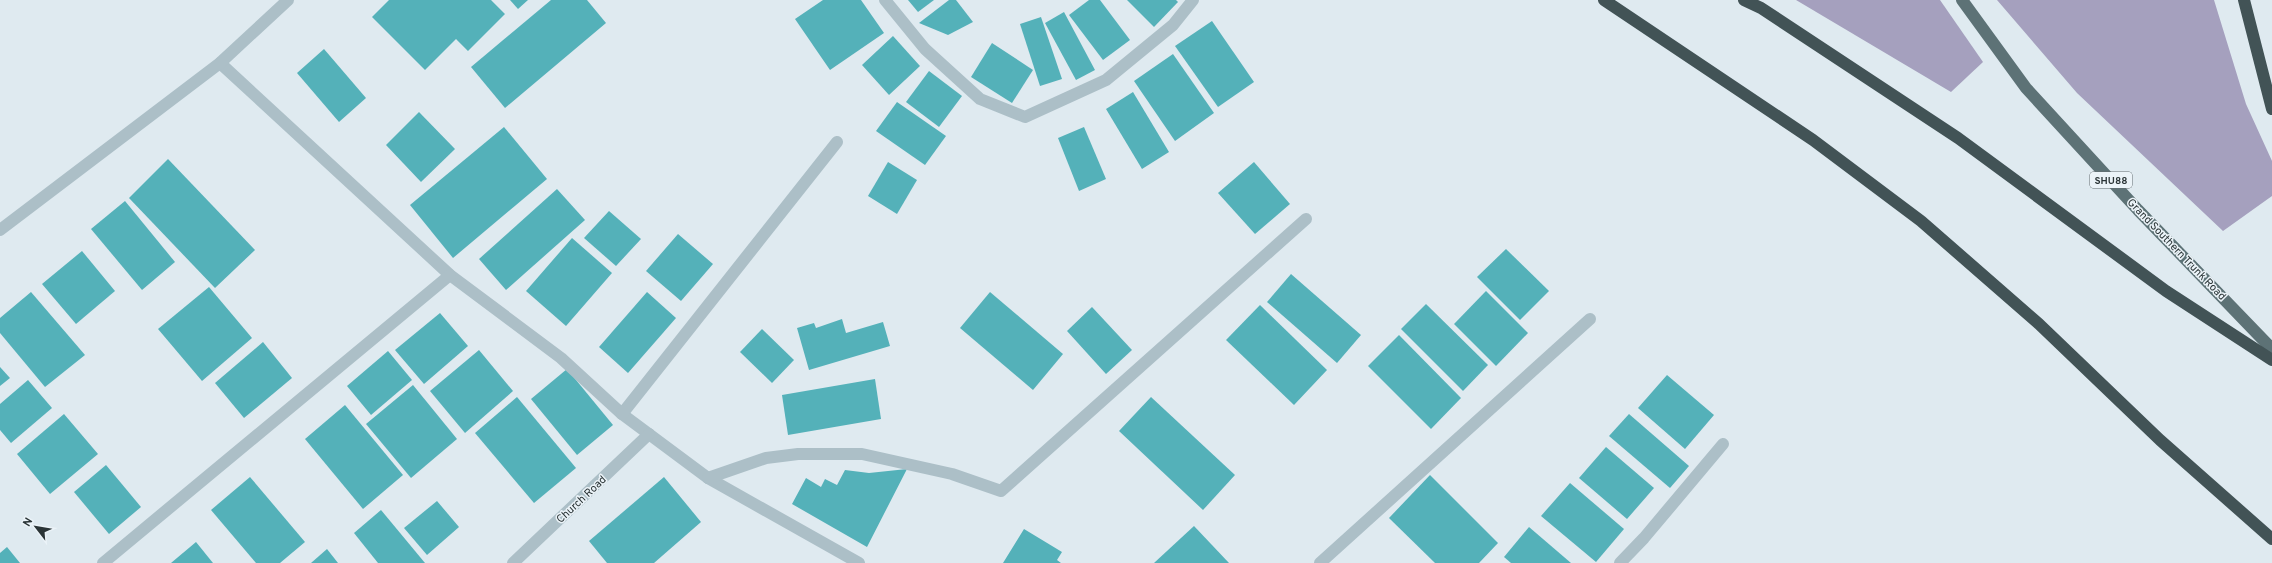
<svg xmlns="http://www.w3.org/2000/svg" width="2272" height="563" font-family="Overpass,sans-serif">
  <rect width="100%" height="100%" fill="#dfeaf0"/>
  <!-- green -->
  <g fill="#a5a0be">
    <polygon points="1796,0 1940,0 1983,62 1951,92"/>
    <polygon points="1997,0 2214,0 2246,104 2272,161 2272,196 2223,231 2077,93"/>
  </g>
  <!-- building -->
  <g fill="#54b1b9">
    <polygon points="389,0 491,0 505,14 468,51 456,39 425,70 372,17"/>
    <polygon points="510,0 528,0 518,9"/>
    <polygon points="551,0 587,0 606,23 505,108 471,67"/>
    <polygon points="823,0 861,0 884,33 830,70 795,19"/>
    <polygon points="908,0 934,0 918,12"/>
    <polygon points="949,0 956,0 973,22 948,35 919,23"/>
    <polygon points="1089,0 1100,0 1130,40 1103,60 1069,15"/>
    <polygon points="1127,0 1176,0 1178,2 1154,27"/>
    <polygon points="1064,12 1095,70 1076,80 1045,23"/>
    <polygon points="1041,17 1062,79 1040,86 1020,24"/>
    <polygon points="1212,21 1254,82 1218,107 1175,46"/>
    <polygon points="893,36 920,66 889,95 862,65"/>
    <polygon points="992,43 1033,70 1012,103 971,77"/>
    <polygon points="324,49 366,98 339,122 297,73"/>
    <polygon points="1173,54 1214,113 1175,141 1134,81"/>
    <polygon points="929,71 962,96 939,127 906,102"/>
    <polygon points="1133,92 1169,152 1142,169 1106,109"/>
    <polygon points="897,102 946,136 925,165 876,131"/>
    <polygon points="419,112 455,149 421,182 386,145"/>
    <polygon points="504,127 547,179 453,258 410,205"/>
    <polygon points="1084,127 1106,179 1079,191 1058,138"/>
    <polygon points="168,159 255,250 215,288 129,198"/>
    <polygon points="888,162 917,180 897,214 868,196"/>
    <polygon points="1254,162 1290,204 1255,234 1218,193"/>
    <polygon points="557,189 585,220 506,290 479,259"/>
    <polygon points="125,201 175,262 142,290 91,229"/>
    <polygon points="609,211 641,239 616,266 584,238"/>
    <polygon points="678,234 713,264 681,301 646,271"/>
    <polygon points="572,238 612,273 566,326 526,291"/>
    <polygon points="1506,249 1549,291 1520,320 1477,277"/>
    <polygon points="82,251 115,291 76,324 42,284"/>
    <polygon points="1291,274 1361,335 1337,363 1267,302"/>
    <polygon points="209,287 252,338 202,381 158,329"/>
    <polygon points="1486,291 1528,333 1496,366 1454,324"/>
    <polygon points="31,292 85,355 45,387 0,333 0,318"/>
    <polygon points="647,292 676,318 628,373 599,347"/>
    <polygon points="990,292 1063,354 1033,390 960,328"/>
    <polygon points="1426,304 1488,365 1463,391 1401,329"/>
    <polygon points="1260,305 1327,370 1294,405 1226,340"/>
    <polygon points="1092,307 1132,350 1106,374 1067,331"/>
    <polygon points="440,313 468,346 424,384 395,350"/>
    <polygon points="842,319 846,333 883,322 890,346 809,370 797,328 814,323 816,328"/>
    <polygon points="762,329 794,360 772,383 740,352"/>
    <polygon points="1399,335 1461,398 1431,429 1368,366"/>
    <polygon points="263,342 292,378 244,418 215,383"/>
    <polygon points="479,350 513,391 465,433 430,391"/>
    <polygon points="388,351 412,380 371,415 347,386"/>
    <polygon points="0,367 10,378 0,386"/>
    <polygon points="567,369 613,425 577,455 531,399"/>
    <polygon points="1667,375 1714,415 1685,449 1638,408"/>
    <polygon points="875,379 881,419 788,435 782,395"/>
    <polygon points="28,380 52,408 11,443 0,430 0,404"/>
    <polygon points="413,385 457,439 411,478 366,424"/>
    <polygon points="517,397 576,468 534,503 475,433"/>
    <polygon points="1151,397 1235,475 1203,510 1119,431"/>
    <polygon points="345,405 403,475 363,509 305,439"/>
    <polygon points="64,414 98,454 50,494 17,454"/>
    <polygon points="1629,414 1689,466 1670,488 1609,436"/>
    <polygon points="1606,447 1654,488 1627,519 1579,478"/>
    <polygon points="106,465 141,507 109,534 74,492"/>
    <polygon points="907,469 867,547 792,504 806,478 821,487 825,479 837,485 845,470 869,473"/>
    <polygon points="1430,475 1498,543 1479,563 1435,563 1389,518"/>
    <polygon points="250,477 305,542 280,563 256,563 211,510"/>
    <polygon points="664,477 701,522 654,563 607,563 589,541"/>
    <polygon points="1570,483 1624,529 1596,562 1541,516"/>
    <polygon points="437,501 459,527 427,555 404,528"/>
    <polygon points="381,510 425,563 378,563 354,533"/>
    <polygon points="1194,526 1229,563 1154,563"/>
    <polygon points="1529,527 1571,563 1511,563 1504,557"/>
    <polygon points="1024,529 1062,552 1057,560 1061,563 1003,563"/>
    <polygon points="196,542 213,563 171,563"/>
    <polygon points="7,547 20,563 0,563 0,553"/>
    <polygon points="327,549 338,563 311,563"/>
  </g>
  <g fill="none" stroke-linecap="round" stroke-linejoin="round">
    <!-- street -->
    <g stroke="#acbfc7" stroke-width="12">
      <polyline points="885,0 925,49 980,99 1025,117 1106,80 1173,25 1193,0"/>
      <polyline points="220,63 450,275 561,358 622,414 708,478 859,563"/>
      <polyline points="0,230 220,63 288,0"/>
      <polyline points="622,414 837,142"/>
      <polyline points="708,478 766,458 798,454 862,454 952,474 1001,491 1306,219"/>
      <polyline points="103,563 450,275"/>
      <polyline points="513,563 649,434"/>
      <polyline points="1320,563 1590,319"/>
      <polyline points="1620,563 1644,538 1723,444"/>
    </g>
    <!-- primary -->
    <polyline stroke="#5d7276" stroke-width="12" points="1962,0 2026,88 2138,210 2272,349"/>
    <!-- highway -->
    <g stroke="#425356" stroke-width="12">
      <polyline points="1604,0 1813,140 1921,221 2039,324 2160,440 2272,539"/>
      <polyline points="1744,0 1761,8 1958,138 2166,291 2272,360"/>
      <polyline points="2244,0 2272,109"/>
    </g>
  </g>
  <g text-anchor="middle" stroke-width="3" stroke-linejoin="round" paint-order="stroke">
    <!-- shield labels -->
    <rect fill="#ebf3f8" stroke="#646d70" stroke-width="1" x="2090" y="172" width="42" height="16" rx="3"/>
    <g font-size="10" font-weight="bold" fill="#2a3436">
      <text x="2111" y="184">SHU88</text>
    </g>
    <!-- street labels -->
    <g font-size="11" fill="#2a3436" stroke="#ebf3f8">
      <text transform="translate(2177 249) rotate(46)" y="4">Grand Southern Trunk Road</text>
      <text transform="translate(581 499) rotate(-43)" y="4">Church Road</text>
    </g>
  </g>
  <!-- north arrow -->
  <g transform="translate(36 527) rotate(301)" stroke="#ebf3f8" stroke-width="3" paint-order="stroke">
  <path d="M0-3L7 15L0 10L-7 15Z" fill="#2a3436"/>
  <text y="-6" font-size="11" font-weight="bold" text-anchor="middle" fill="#2a3436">N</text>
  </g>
</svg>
